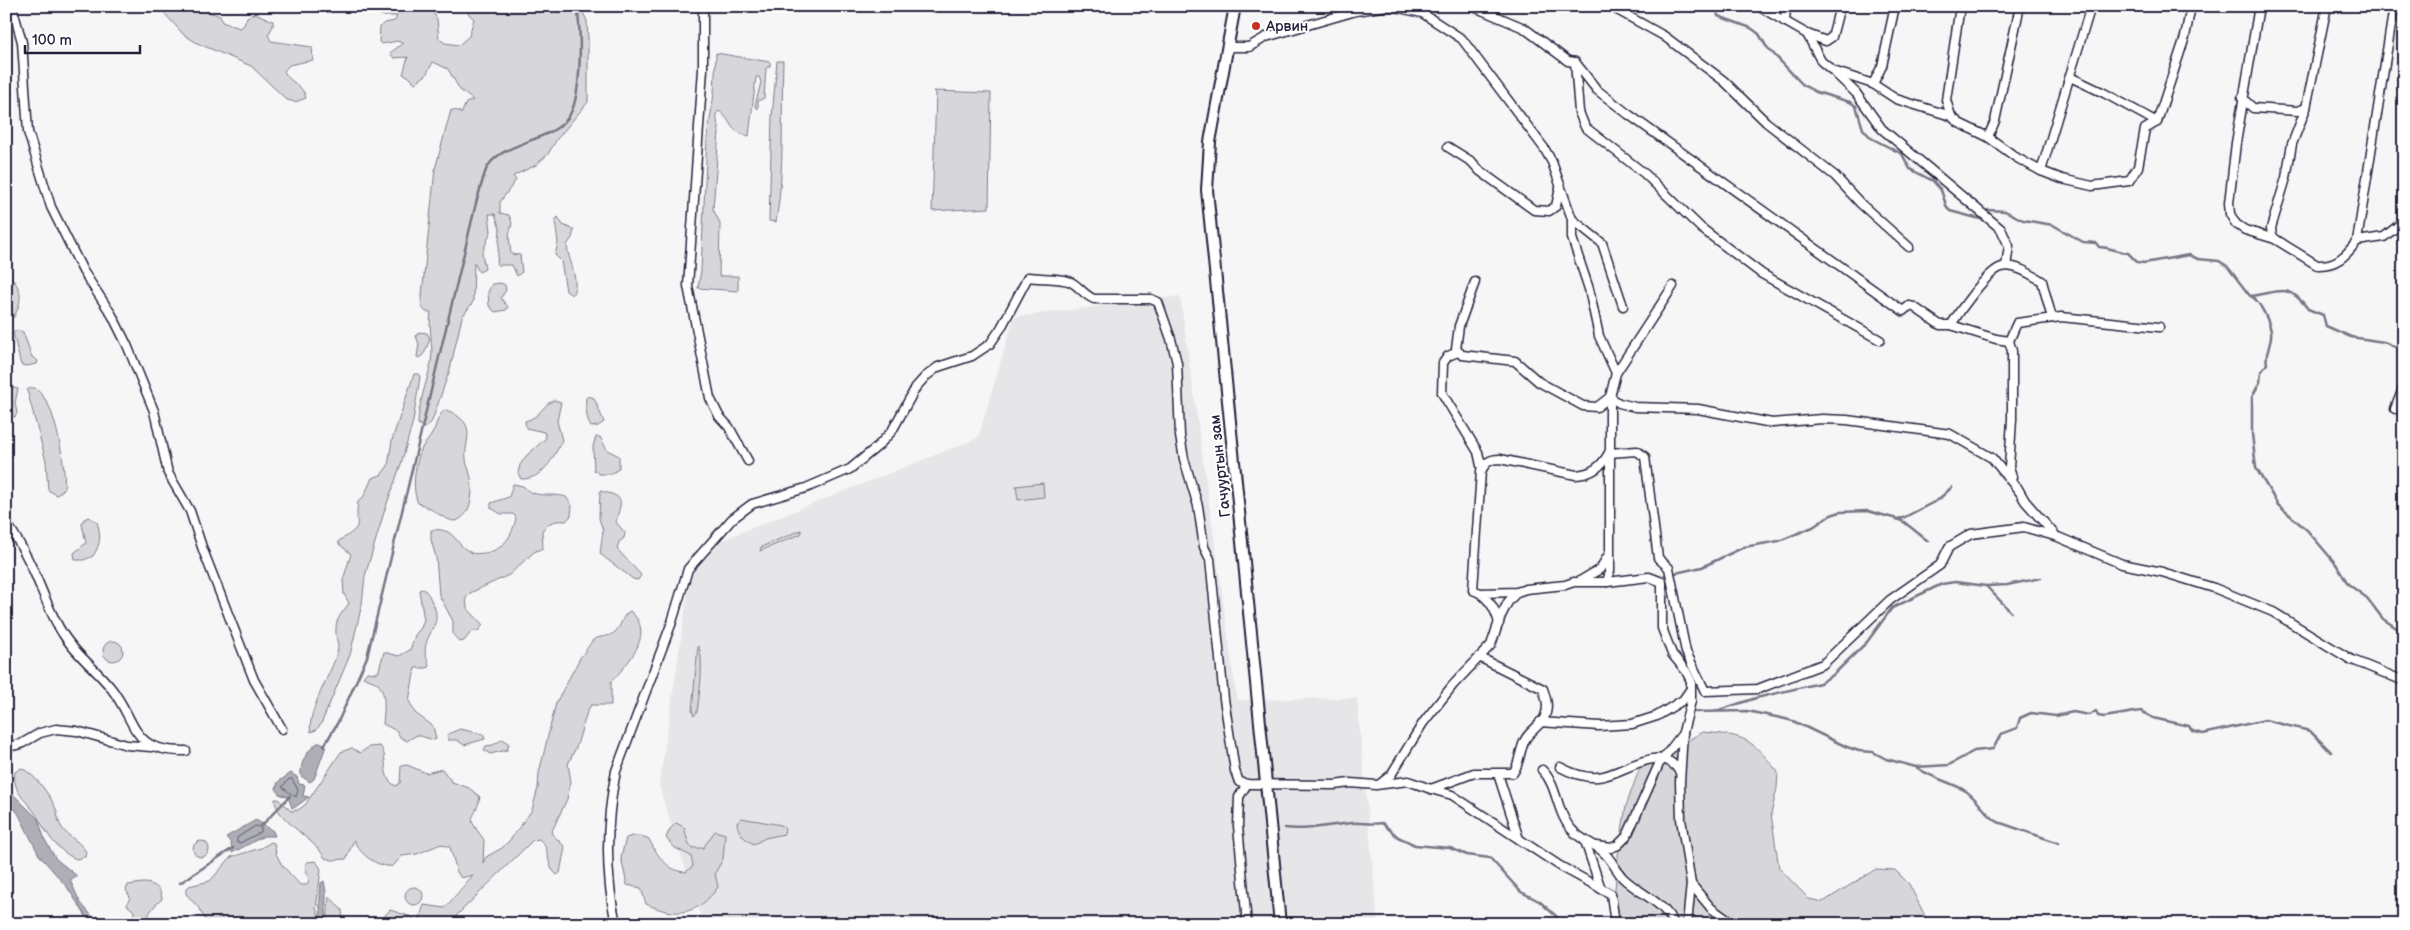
<svg xmlns="http://www.w3.org/2000/svg" width="2410" height="930" font-family="'Balsamiq Sans',sans-serif">
  <rect width="100%" height="100%" fill="#f6f6f7"/>
  <filter id="ink" filterUnits="userSpaceOnUse"><feTurbulence type="fractalNoise" baseFrequency=".02" numOctaves="2"/><feDisplacementMap in="SourceGraphic" scale="10" xChannelSelector="R" yChannelSelector="G"/><feConvolveMatrix kernelMatrix="1 2 1 2 8 2 1 2 1" color-interpolation-filters="sRGB"/></filter>
  <g filter="url(#ink)">
    <!-- built -->
    <polygon fill="#e6e6e9" points="1180,296 1237,700 1357,698 1378,924 703,924 659,786 694,551 978,438 1014,317"/>
    <!-- green -->
    <g fill="#d7d7db" stroke="#7c7c8b">
      <path d="M158,6H197C204,14 213,11 221,17L222,22L240,28L244,25L247,17L255,13L273,21V26L268,35L271,41L312,47L313,60L289,65L284,71C289,83 303,84 306,98L295,102L287,100L251,66L197,43L183,34Z"/>
      <path d="M370,6H425L431,9L437,19L439,39L445,43L459,45L469,36L474,19L461,6H559V14L564,6H580L587,21L588,39V102L557,139L548,154L536,165L513,176L516,180L500,202V213L509,215L512,223L509,236L511,254L520,255L522,272L517,276L512,265H497L500,229L495,214H489L491,231L482,253L485,269L479,272L474,262L473,302L462,317L450,369L432,421L428,426L424,428L418,424C418,403 427,383 431,363C434,345 428,330 431,312H426L422,307V295L435,169L451,110L459,111L461,114L466,103L473,100L460,90L448,69L433,62L426,75L415,83L408,76L403,74L408,57L394,58L390,53L403,43L397,41L382,44L379,42L380,27L384,23L395,21L397,16H384L369,10Z"/>
      <path d="M716,53L770,62V66L766,68L764,98L758,101V109L755,106L761,82L759,77H756L749,136C726,130 734,122 719,111L716,114L719,132L713,209L720,223L719,276H738V291L698,288L701,271L707,138L714,94Z"/>
      <path d="M777,61H783C781,114 785,169 776,222L769,221L772,117Z"/>
      <polygon points="934,91 991,93 989,208 932,211 936,93"/>
      <path d="M558,217L563,225L574,230L572,238L567,245C568,260 581,282 572,295L566,291L561,261L555,255L558,243L555,221Z"/>
      <path d="M6,277H11C23,291 22,300 14,317L6,316Z"/>
      <polygon points="501,283 505,285 506,290 501,298 508,307 506,310 495,312 489,306 488,292 492,284"/>
      <polygon points="17,330 23,332 32,357 38,361 37,364 26,366 21,365 13,333"/>
      <polygon points="419,332 427,333 430,339 425,352 420,358 417,357 419,344 416,336"/>
      <path d="M414,374H419L420,377L413,421L401,464L385,509L365,576L362,604L350,655L321,724L316,730L311,732C306,717 328,677 334,662C342,642 335,644 336,628C336,618 344,611 349,603L344,594L343,580L351,554L339,544V541C366,524 354,529 358,502L364,496L372,478L381,475L388,466L392,440Z"/>
      <polygon points="6,386 18,389 15,403 17,413 15,417 6,414"/>
      <path d="M31,388H35C38,391 43,395 45,399C56,414 67,472 64,489L57,495L48,490L46,461L27,390Z"/>
      <path d="M589,396L594,398L604,422L598,426L591,427C587,422 585,405 586,398Z"/>
      <path d="M554,400L561,402L557,421L562,440C554,457 543,480 521,479L518,473L520,465L526,456L546,438L544,432L526,428L525,421C541,417 541,406 554,400Z"/>
      <path d="M445,410C450,411 454,413 459,417C475,429 464,442 466,459C466,465 469,468 470,474C474,487 473,517 455,521C447,522 429,506 418,503C411,488 415,461 423,446C426,442 430,438 432,434C437,425 437,416 445,410Z"/>
      <polygon points="596,437 600,437 607,450 619,456 619,468 612,474 599,474 594,470 593,446"/>
      <polygon points="1043,483 1044,497 1018,500 1016,486"/>
      <path d="M513,484L523,486C536,500 551,492 566,497L572,505L571,516L566,521C555,520 548,522 542,531L543,548L534,552L509,575L470,593L466,598L467,608L483,625L478,631H472L464,641L459,642L453,634V621L439,595L436,557L431,540V530C456,527 454,544 470,552C474,555 480,553 485,553C504,550 513,535 516,517L513,514H501L491,508V503L509,497Z"/>
      <path d="M600,491C627,497 621,500 616,522L625,533L624,538L619,542L617,549L641,575L638,580L633,579L600,554L603,531L599,518Z"/>
      <path d="M89,517L97,522C101,535 101,544 93,556L84,560H75L74,553L86,543L82,524L84,519Z"/>
      <polygon points="801,530 801,534 760,551 761,547"/>
      <path d="M423,589C428,592 429,596 432,602C444,624 427,629 425,650C425,656 429,660 429,666L427,668H415L409,701L415,713L433,726L436,739L434,740L417,735L407,741L400,737L397,731L383,724C384,712 387,693 378,684C374,680 368,680 363,677L367,672L378,673L384,652L399,656L410,650L415,635L421,628L424,620L419,590Z"/>
      <path d="M630,611C657,634 627,664 611,682V705H591L587,712L577,745L568,764L571,782L567,799L551,833L565,847L560,873L557,875C545,866 551,847 539,839L533,840L457,915L452,924H389L385,915L390,910L412,917L418,923L424,905L445,908L473,875L461,878L457,872L450,847L441,844L417,854L402,856L393,866C378,868 359,854 354,840L346,859L332,860L325,858C315,839 274,819 275,799H278L291,811L298,810L305,805L341,752L352,748L360,753L369,747L380,746C390,758 379,777 396,786L400,783L401,766L407,765L426,773L442,769L452,782L469,788L480,797C474,825 464,812 484,840L483,863L486,857L502,848L510,840L532,810L538,788L539,773L556,703L580,658L593,640C601,635 610,638 616,631C622,625 622,615 630,611Z"/>
      <circle cx="113" cy="651" r="10"/>
      <path d="M698,646C705,657 699,698 697,712L694,716L692,710Z"/>
      <polygon points="460,729 483,734 485,739 464,745 457,740 448,740 448,734"/>
      <path d="M1702,732C1747,736 1749,737 1778,772L1777,788L1771,814L1779,868L1809,899L1823,902L1876,869L1895,870L1909,884L1929,924H1622L1619,918L1615,889L1618,856L1626,806L1639,770Z"/>
      <polygon points="503,739 509,744 507,750 490,754 484,750 486,746 493,745"/>
      <path d="M21,768C35,774 50,795 56,809C58,816 58,822 62,828C69,838 80,841 86,852L85,857L76,859C56,850 48,835 37,816C27,800 12,793 15,772Z"/>
      <path d="M741,818L781,825L785,829L784,834L765,838L754,844C745,840 738,833 737,823Z"/>
      <path d="M676,823L684,827L688,842L692,848H703L715,831L725,834L723,859L715,873L718,887C698,915 677,918 646,904L641,888L627,885L621,857L626,838C634,835 641,835 649,839C656,854 668,872 686,872L693,866L691,856L675,848L666,838L670,829Z"/>
      <circle cx="201" cy="849" r="8"/>
      <polygon points="271,842 274,843 276,854 282,865 300,885 307,885 309,880 305,866 307,862 316,861 321,869 316,909 323,924 208,924 198,907 186,894 186,889 189,886 210,881 231,857 261,848"/>
      <path d="M143,883C154,883 161,888 162,899C159,902 155,905 153,908C144,919 152,924 133,924L134,911L127,905L130,897L126,890L128,885Z"/>
      <circle cx="414" cy="896" r="9"/>
      <polygon points="329,896 342,910 343,924 327,924"/>
    </g>
    <!-- water -->
    <g fill="#aeaeb7" stroke="#767685">
      <path d="M317,743H323L326,746L314,779L310,782L301,776C300,762 306,752 317,743Z"/>
      <polygon points="291,773 297,777 299,784 305,785 303,796 309,797 294,808 292,808 288,797 279,794 276,788 278,782"/>
      <polygon points="6,787 38,819 45,840 56,859 77,876 70,880 80,902 99,924 91,924 67,887 39,855 18,813 6,800"/>
      <polygon points="256,820 273,831 275,836 264,836 232,853 231,843 226,837"/>
      <path d="M324,881L326,892V924H323C318,911 320,896 321,883Z"/>
    </g>
    <g fill="none" stroke-linecap="round" stroke-linejoin="round">
      <!-- shore -->
      <g stroke="#5a5a6d" stroke-width="1">
        <polygon points="292,779 298,790 296,797 282,787 288,780"/>
        <polygon points="256,826 261,828 261,832 240,843 237,843 237,838"/>
      </g>
      <!-- stream -->
      <g stroke="#767685" stroke-width="2.5">
        <path d="M1716,6L1718,16L1751,28L1759,34L1766,46L1803,85L1816,92L1850,102L1856,106L1863,129L1871,138L1902,154L1910,169L1933,181L1941,190L1947,208L1950,211L1984,220L1988,210L2005,211L2023,220L2053,225L2083,242L2096,243L2099,247C2109,247 2118,252 2128,253L2137,262L2144,263L2189,255L2198,259L2219,261L2227,266L2250,296C2278,293 2288,281 2308,309L2323,315L2326,326L2351,337L2384,342L2404,351"/>
        <path d="M2252,297C2260,301 2270,323 2271,332C2273,343 2264,352 2267,364L2261,372L2260,382L2252,397V434L2256,468L2278,505L2307,530L2336,564L2348,584L2367,598L2383,619L2404,633"/>
        <polyline points="1897,519 1904,522 1928,541"/>
        <polyline points="1658,577 1702,567 1744,547 1779,541 1813,527 1831,515 1840,512 1868,511 1897,519 1903,518 1938,500 1952,487"/>
        <polyline points="1986,586 2011,612"/>
        <polyline points="1716,711 1756,698 1820,683 1833,675 1867,642 1892,608 1942,584 1955,582 1986,586 2007,585 2041,578"/>
        <polyline points="1695,712 1747,711 1781,718 1793,721 1847,747 1859,751 1873,752 1886,759 1916,767 1949,765 1974,751 1993,749 2001,734 2017,728 2020,718 2031,713 2056,716 2073,712 2089,715 2096,711 2098,716 2104,717 2141,711 2153,718 2189,726 2192,731 2203,734 2265,720 2310,731 2331,752"/>
        <path d="M324,746L338,722L367,657L477,199C481,189 483,174 488,166C504,142 550,141 567,119C583,99 581,32 577,6"/>
        <path d="M1916,767C1931,778 1948,781 1964,790C1978,798 1985,815 1998,822L2059,843"/>
        <polyline points="261,826 290,796"/>
        <path d="M1285,828C1307,831 1329,825 1351,823C1362,822 1371,825 1382,823L1398,837L1415,845L1450,848L1467,855L1490,858L1521,892L1539,901L1556,916L1561,924"/>
        <polyline points="180,883 233,848"/>
      </g>
      <!-- minor casing -->
      <g stroke="#22223b" stroke-width="11">
        <g id="minor">
          <polyline points="12,6 22,42 28,132 51,207 83,271 112,315 127,345 154,411 168,473 190,511 203,550 254,680 282,729"/>
          <polyline points="703,6 703,69 688,286 710,398 719,416 729,427 748,461"/>
          <polyline points="1390,6 1422,13 1462,39 1544,148 1552,162 1572,219 1572,238 1589,289 1599,336 1616,373"/>
          <polyline points="1472,6 1524,28 1568,61 1575,62 1597,90 1628,114 1903,311 1909,306 1914,307 1940,325 1951,325 1996,339 2009,341"/>
          <polyline points="1610,6 1664,36 1724,81 1766,122 1835,176 1861,204 1909,247"/>
          <polyline points="1758,6 1807,34 1826,41 1832,37 1840,6"/>
          <path d="M2259,6L2236,143L2229,203L2230,214L2236,224L2245,230L2275,239L2317,265C2336,266 2346,256 2357,241L2394,6"/>
          <polyline points="1785,22 1786,6"/>
          <polyline points="1807,34 1821,61 1833,71 1873,84 1896,99 1951,116 1959,123 1988,137 2017,158 2041,171 2062,179 2092,186 2129,181 2138,167 2145,129 2157,122 2185,37 2191,6"/>
          <polyline points="1227,47 1249,47 1266,37 1356,11 1387,6"/>
          <polyline points="1575,62 1579,112 1585,127 1645,174 1701,228 1762,274 1880,340"/>
          <polyline points="1836,74 1856,93 1882,129 2001,229 2009,246 2006,266"/>
          <polyline points="2070,77 2104,93 2157,122"/>
          <polyline points="1873,84 1882,66 1895,6"/>
          <polyline points="2242,98 2253,108 2297,111 2306,108"/>
          <polyline points="1951,116 1946,100 1960,6"/>
          <polyline points="1988,137 1995,121 2020,6"/>
          <polyline points="1448,147 1472,162 1480,171 1534,210 1549,211 1556,206 1560,188"/>
          <polyline points="2041,171 2091,6"/>
          <polyline points="1572,219 1602,243 1623,306"/>
          <polyline points="2275,239 2272,235 2271,228 2286,178 2292,144 2306,108 2327,6"/>
          <polyline points="2357,241 2384,237 2404,221"/>
          <polyline points="1475,282 1459,326 1456,349 1462,355 1515,361 1539,382 1583,406 1597,407 1610,397 1619,403 1635,407 1698,409 1772,423 1822,419 1847,420 1950,434 1992,458 2019,491"/>
          <path d="M1951,325C1959,312 1987,271 2002,267C2014,263 2032,275 2042,281L2052,318"/>
          <polyline points="1458,352 1448,356 1443,363 1442,393 1478,452 1482,470"/>
          <polyline points="2395,409 2404,386"/>
          <polyline points="1609,453 1637,451 1645,457 1658,558 1669,568 1686,652 1705,691 1758,689 1823,664 1890,600 1940,565 1949,547 1971,534 2024,527 2058,537 2122,564 2162,572 2214,588 2273,612 2350,659 2404,681"/>
          <path d="M1609,453C1601,467 1592,474 1576,475L1500,459C1490,459 1486,462 1481,471L1473,590L1480,593L1517,592L1526,589L1565,585L1574,582H1607L1610,571V397L1616,373L1673,286"/>
          <polyline points="2012,477 2009,468 2012,419 2012,351 2009,341 2017,323 2061,317 2159,327"/>
          <polyline points="2017,487 2025,501 2055,535"/>
          <path d="M6,522C17,538 26,554 34,572C43,592 51,616 63,634C76,655 96,669 111,688C138,723 130,752 186,751"/>
          <polyline points="1580,581 1600,569 1609,554"/>
          <polyline points="1607,582 1649,577 1662,582 1662,628 1672,654 1686,671 1691,681 1691,701 1683,732 1680,782 1681,819 1691,884 1687,924"/>
          <path d="M1480,593C1491,602 1495,609 1499,623"/>
          <polyline points="1540,722 1599,726 1632,724 1657,716 1683,700 1690,690"/>
          <polyline points="6,747 21,744 40,733 56,729 77,731 127,745 151,747"/>
          <path d="M1560,767C1571,773 1585,778 1598,777C1624,775 1659,740 1680,772"/>
          <path d="M1542,770C1558,785 1556,814 1573,831C1581,840 1593,843 1602,851C1611,858 1615,869 1623,878C1641,895 1663,901 1674,924"/>
          <polyline points="1498,774 1519,839"/>
          <polyline points="1381,783 1391,775 1423,723 1453,685 1491,645 1501,616 1508,602 1517,592"/>
          <polyline points="1247,784 1239,797 1238,826 1247,924"/>
          <polyline points="1431,789 1452,795 1560,866 1611,894 1615,924"/>
          <polyline points="1585,841 1601,889"/>
          <polyline points="1597,846 1611,848 1618,845 1627,836 1659,764 1683,733"/>
          <polyline points="1691,884 1711,908 1733,924"/>
          <path d="M616,924C605,874 606,821 616,771L672,622L688,569L732,519L752,504L806,488L850,469L878,446L892,431L916,387L925,377L938,367L972,356L990,344L1001,328L1028,277C1040,279 1061,277 1071,282C1080,287 1084,295 1094,299H1151L1158,302L1171,339L1177,363L1180,436L1184,459L1198,506L1204,547L1210,559L1224,699L1235,771L1239,782L1247,784L1334,785L1350,783L1376,785L1408,781L1431,789L1474,773H1513C1520,764 1519,751 1525,740C1529,731 1542,725 1545,716C1549,706 1546,698 1543,689L1479,657"/>
        </g>
      </g>
      <!-- major casing -->
      <g stroke="#22223b" stroke-width="14">
        <polyline id="major" points="1235,6 1210,142 1207,190 1280,924"/>
      </g>
      <!-- minor -->
      <use href="#minor" stroke="#fff" stroke-width="8"/>
      <!-- major -->
      <use href="#major" stroke="#fff" stroke-width="10"/>
    </g>
  </g>
  <!-- markers -->
  <circle fill="#c8321e" stroke="#fff" stroke-width="2" cx="1256" cy="26" r="5"/>
  <g text-anchor="middle" stroke-width="4" stroke-linejoin="round" paint-order="stroke">
    <!-- poi labels -->
    <g font-size="15" fill="#22223b" stroke="#fff" text-anchor="start">
      <text x="1266" y="31">Арвин</text>
    </g>
    <!-- street labels -->
    <g font-size="15" fill="#22223b" stroke="#fff">
      <text transform="translate(1220 466) rotate(-96)" y="5">Гачууртын зам</text>
    </g>
  </g>
  <!-- margin -->
  <rect width="2410" height="930" fill="none" stroke="#fff" stroke-width="25"/>
  <rect x="12" y="12" width="2385" height="905" fill="none" stroke="#22223b" stroke-width="2" filter="url(#ink)"/>
  <!-- scale -->
  <path d="M25 45v8h115v-8" fill="none" stroke="#22223b" stroke-width="2.5"/>
  <text x="32" y="45" font-size="15" fill="#22223b" stroke="#ffffff" stroke-width="4" paint-order="stroke">100 m</text>
</svg>
